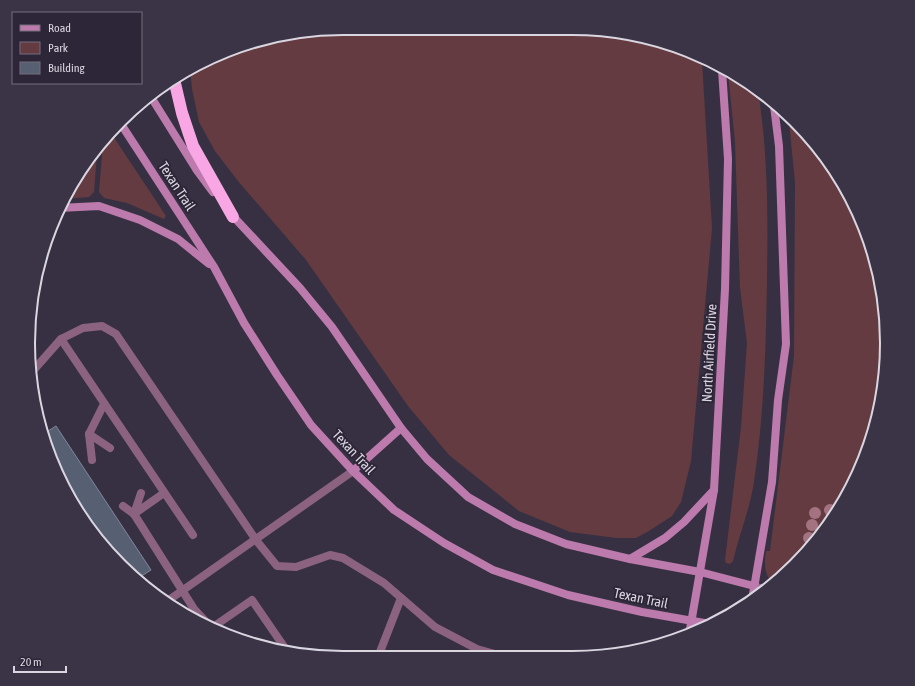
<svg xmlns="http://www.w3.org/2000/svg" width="915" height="686" font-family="'Asap Condensed',sans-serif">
  <rect width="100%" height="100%" fill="#373042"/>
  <!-- green -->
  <g fill="#643b41">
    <polygon points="343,28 592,29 653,39 702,61 712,228 691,461 681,502 672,516 649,531 636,538 616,538 570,532 519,511 449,455 408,406 306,260 238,181 215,151 199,122 192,89 190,68 261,39"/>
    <path d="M728,73L747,81L758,91C768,153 768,217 767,279C766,347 764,415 754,482C750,509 739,535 733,561L730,564L726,563L725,560L741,427L747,343L740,288L735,142Z"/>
    <path d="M789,121L822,151L855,204L876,262L886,323L884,384L870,444L845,501L809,551L773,584C764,574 764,563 766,551H770L794,356L795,183Z"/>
    <polygon points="111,133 166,216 164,219 127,203 104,198 99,192 103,144"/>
    <polygon points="97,153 94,192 89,197 64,199"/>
  </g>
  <!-- building -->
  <polygon fill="#576073" stroke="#7f889c" points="56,426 151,570 135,580 93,535 52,463 45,433"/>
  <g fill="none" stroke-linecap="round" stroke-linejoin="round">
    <!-- lane -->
    <g stroke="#8c6281" stroke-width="8">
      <polyline points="61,339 193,535"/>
      <polyline points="31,373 61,339 83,328 102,326 116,334 256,540 277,566 296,567 330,555 343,558 384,583 435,627 477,649 502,656"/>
      <polyline points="104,404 89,434 110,448"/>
      <polyline points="89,434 92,460"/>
      <polyline points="123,506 134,514 194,609 209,625"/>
      <polyline points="134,514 164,493"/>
      <polyline points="134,514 141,493"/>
      <polyline points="754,586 767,590"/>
      <polyline points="166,602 353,471"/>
      <polyline points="213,627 252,600 287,651"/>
      <polyline points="378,657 401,598"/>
    </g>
    <!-- secondary -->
    <g stroke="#bc7bac" stroke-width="8">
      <polyline points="151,97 196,169 213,192"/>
      <polyline points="119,121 214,267 244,323 277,375 311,425 353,471 394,510 444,543 493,570 568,595 642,612 710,624"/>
      <polyline points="59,208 99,206 140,220 178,239 209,264"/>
      <polyline points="230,213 300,288 332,327 401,428 427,459 468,497 515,524 566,544 630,559 700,572 754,586"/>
      <polyline points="353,471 401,428"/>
      <polyline points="630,559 665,538 684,522 714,490"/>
      <polyline points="752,600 772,482 778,400 786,344 779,146 774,106"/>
      <polyline points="689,635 714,490 725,289 728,159 722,70"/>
    </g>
    <!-- highway -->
    <polyline stroke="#f8a7e4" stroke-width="12" points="174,79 182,113 193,146 233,217"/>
  </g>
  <!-- trees -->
  <g fill="#a47381">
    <circle cx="830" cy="510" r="6"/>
    <circle cx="815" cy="513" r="6"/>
    <circle cx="812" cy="525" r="6"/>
    <circle cx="809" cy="538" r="6"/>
  </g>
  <g text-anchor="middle" stroke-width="4" stroke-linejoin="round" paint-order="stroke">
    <!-- street labels -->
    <g font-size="14" fill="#dad6e1" stroke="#2d2638">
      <text transform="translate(177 186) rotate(57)" y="5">Texan Trail</text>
      <text transform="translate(709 353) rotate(-87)" y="5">North Airfield Drive</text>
      <text transform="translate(354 452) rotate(47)" y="5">Texan Trail</text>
      <text transform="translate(641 598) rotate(12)" y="5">Texan Trail</text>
    </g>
  </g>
  <!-- crop -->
  <path d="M0 0H915V686H0ZM343 35H572A308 308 0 0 1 880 343V343A308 308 0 0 1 572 651H343A308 308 0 0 1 35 343V343A308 308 0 0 1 343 35Z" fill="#3b3446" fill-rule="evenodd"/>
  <path fill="none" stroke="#dad6e1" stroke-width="2" d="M343 35H572A308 308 0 0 1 880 343V343A308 308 0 0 1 572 651H343A308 308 0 0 1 35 343V343A308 308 0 0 1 343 35Z"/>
  <!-- legend -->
  <rect x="12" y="12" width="130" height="72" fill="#2d2638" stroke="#726c7c"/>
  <rect x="20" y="25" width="20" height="6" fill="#bc7bac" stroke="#726c7c"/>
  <text x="48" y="32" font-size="12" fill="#dad6e1">Road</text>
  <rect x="20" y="42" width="20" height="12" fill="#643b41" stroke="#726c7c"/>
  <text x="48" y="52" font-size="12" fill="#dad6e1">Park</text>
  <rect x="20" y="62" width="20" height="12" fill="#576073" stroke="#726c7c"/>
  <text x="48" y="72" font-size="12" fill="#dad6e1">Building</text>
  <!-- scale -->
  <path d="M14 666v6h52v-6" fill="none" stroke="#dad6e1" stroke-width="2"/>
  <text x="20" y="666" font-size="12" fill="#dad6e1" stroke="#2d2638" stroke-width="3" paint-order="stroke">20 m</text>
</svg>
